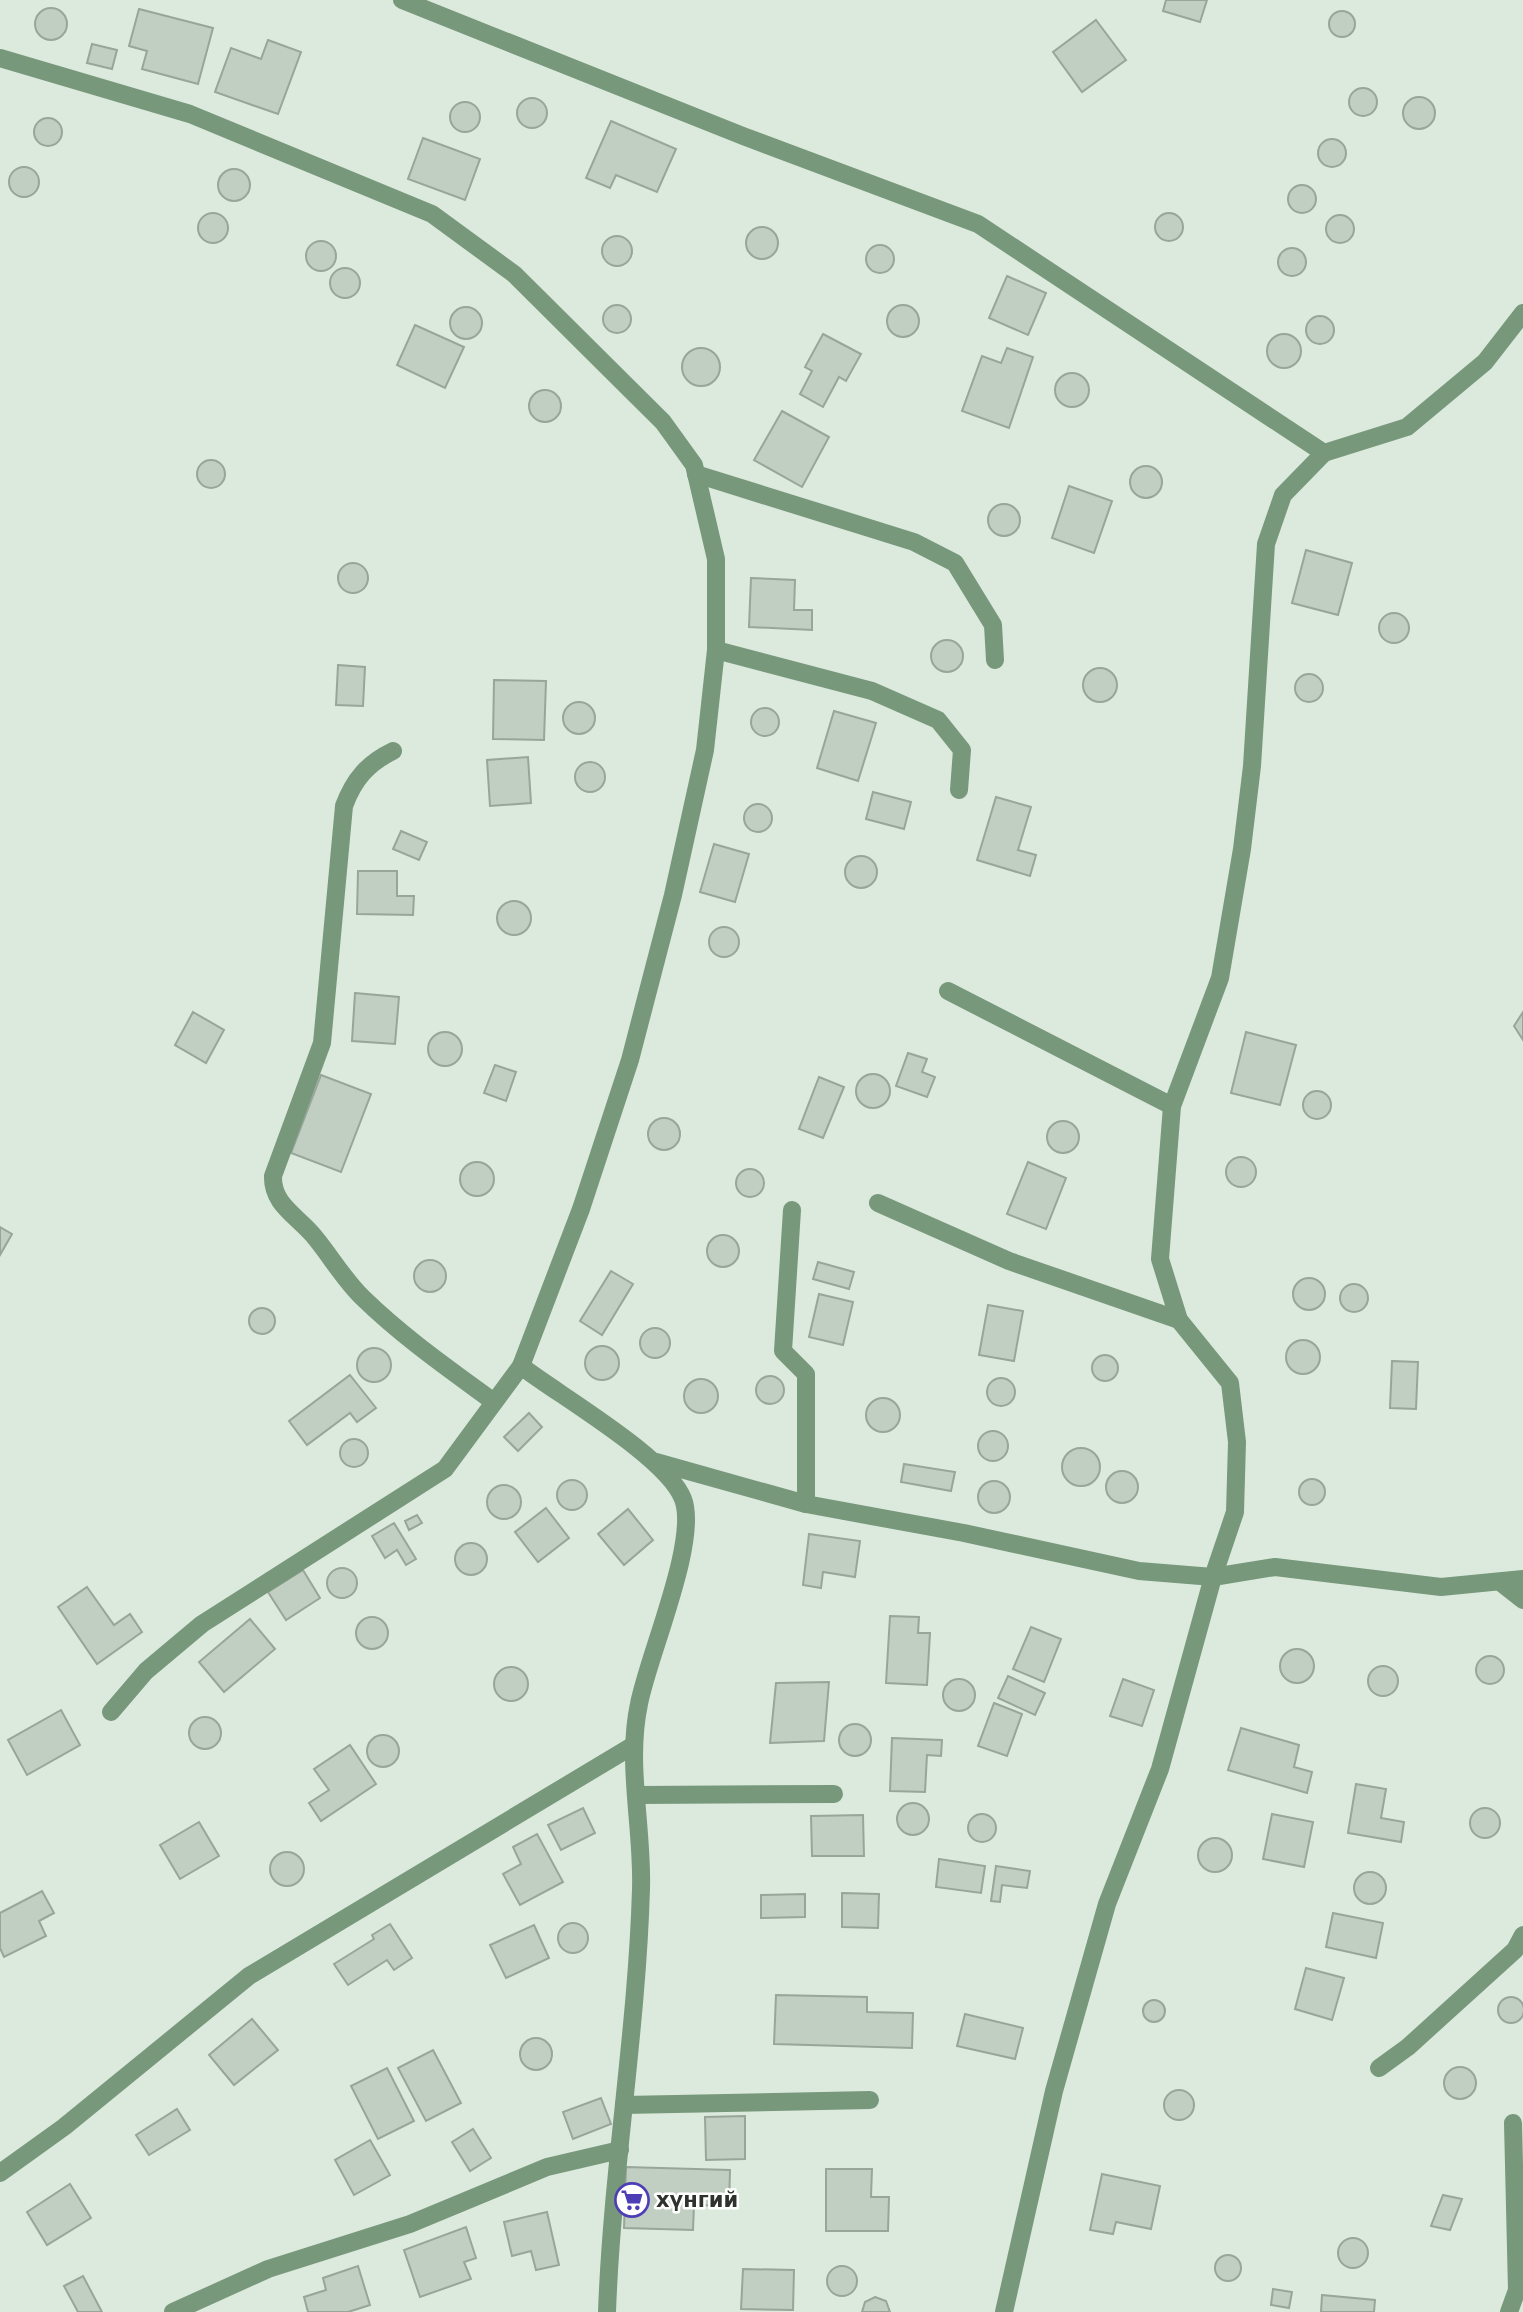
<svg xmlns="http://www.w3.org/2000/svg" width="1523" height="2312" font-family="'DejaVu Sans',sans-serif">
  <rect width="100%" height="100%" fill="#dceade"/>
  <!-- building -->
  <g fill="#c1cec2" stroke="#98a59a" stroke-width="2">
    <polygon points="1166,0 1207,0 1200,22 1163,11"/>
    <circle cx="51" cy="24" r="16"/>
    <polygon points="139,9 213,28 198,84 142,69 147,51 129,46"/>
    <circle cx="1342" cy="24" r="13"/>
    <polygon points="1096,20 1126,60 1082,92 1053,52"/>
    <polygon points="268,40 301,52 278,114 215,92 231,48 261,59"/>
    <polygon points="92,44 117,50 112,69 87,63"/>
    <circle cx="1363" cy="102" r="14"/>
    <circle cx="1419" cy="113" r="16"/>
    <circle cx="532" cy="113" r="15"/>
    <circle cx="465" cy="117" r="15"/>
    <circle cx="48" cy="132" r="14"/>
    <polygon points="611,121 676,149 657,192 616,175 610,188 586,178"/>
    <polygon points="423,138 480,159 465,200 408,179"/>
    <circle cx="1332" cy="153" r="14"/>
    <circle cx="24" cy="182" r="15"/>
    <circle cx="234" cy="185" r="16"/>
    <circle cx="1302" cy="199" r="14"/>
    <circle cx="213" cy="228" r="15"/>
    <circle cx="1169" cy="227" r="14"/>
    <circle cx="1340" cy="229" r="14"/>
    <circle cx="762" cy="243" r="16"/>
    <circle cx="617" cy="251" r="15"/>
    <circle cx="321" cy="256" r="15"/>
    <circle cx="880" cy="259" r="14"/>
    <circle cx="1292" cy="262" r="14"/>
    <circle cx="345" cy="283" r="15"/>
    <polygon points="1007,276 1046,293 1028,335 989,318"/>
    <circle cx="903" cy="321" r="16"/>
    <circle cx="617" cy="319" r="14"/>
    <circle cx="466" cy="323" r="16"/>
    <circle cx="1320" cy="330" r="14"/>
    <polygon points="415,325 464,347 445,388 397,365"/>
    <polygon points="823,334 861,354 846,381 839,377 823,407 800,394 812,371 805,367"/>
    <circle cx="1284" cy="351" r="17"/>
    <polygon points="1007,348 1033,357 1009,428 962,411 982,356 1001,363"/>
    <circle cx="701" cy="367" r="19"/>
    <circle cx="1072" cy="390" r="17"/>
    <circle cx="545" cy="406" r="16"/>
    <polygon points="782,411 829,437 802,487 754,460"/>
    <circle cx="211" cy="474" r="14"/>
    <circle cx="1146" cy="482" r="16"/>
    <polygon points="1069,486 1112,501 1094,553 1052,538"/>
    <circle cx="1004" cy="520" r="16"/>
    <polygon points="1306,550 1352,563 1338,615 1292,603"/>
    <circle cx="353" cy="578" r="15"/>
    <polygon points="751,578 795,580 794,610 812,610 812,630 749,627"/>
    <circle cx="1394" cy="628" r="15"/>
    <circle cx="947" cy="656" r="16"/>
    <polygon points="338,665 365,667 363,706 336,705"/>
    <circle cx="1100" cy="685" r="17"/>
    <circle cx="1309" cy="688" r="14"/>
    <polygon points="494,680 546,681 544,740 493,739"/>
    <circle cx="579" cy="718" r="16"/>
    <circle cx="765" cy="722" r="14"/>
    <polygon points="834,711 876,723 858,781 817,768"/>
    <polygon points="528,757 531,803 490,806 487,760"/>
    <circle cx="590" cy="777" r="15"/>
    <polygon points="873,792 911,802 904,829 866,819"/>
    <polygon points="996,797 1031,807 1018,850 1036,855 1030,876 977,860"/>
    <circle cx="758" cy="818" r="14"/>
    <polygon points="401,831 427,842 419,860 393,849"/>
    <polygon points="714,844 749,854 735,902 700,892"/>
    <circle cx="861" cy="872" r="16"/>
    <polygon points="358,871 397,871 397,896 414,896 413,915 357,914"/>
    <circle cx="514" cy="918" r="17"/>
    <circle cx="724" cy="942" r="15"/>
    <polygon points="355,993 399,997 395,1044 352,1041"/>
    <polygon points="193,1012 224,1030 206,1063 175,1045"/>
    <polygon points="1523,1012 1523,1040 1514,1026"/>
    <polygon points="1246,1032 1296,1045 1280,1105 1231,1093"/>
    <circle cx="445" cy="1049" r="17"/>
    <polygon points="908,1053 927,1059 922,1072 935,1077 927,1097 896,1086"/>
    <polygon points="495,1065 516,1072 506,1101 484,1093"/>
    <circle cx="873" cy="1091" r="17"/>
    <polygon points="321,1075 371,1094 341,1172 291,1153"/>
    <polygon points="819,1077 844,1087 823,1138 799,1129"/>
    <circle cx="1317" cy="1105" r="14"/>
    <circle cx="664" cy="1134" r="16"/>
    <circle cx="1063" cy="1137" r="16"/>
    <circle cx="1241" cy="1172" r="15"/>
    <polygon points="1028,1162 1066,1178 1046,1229 1007,1214"/>
    <circle cx="477" cy="1179" r="17"/>
    <circle cx="750" cy="1183" r="14"/>
    <polygon points="0,1227 12,1234 0,1255"/>
    <circle cx="723" cy="1251" r="16"/>
    <circle cx="430" cy="1276" r="16"/>
    <polygon points="818,1262 854,1272 849,1289 813,1279"/>
    <polygon points="611,1271 633,1284 602,1335 580,1321"/>
    <circle cx="1309" cy="1294" r="16"/>
    <circle cx="1354" cy="1298" r="14"/>
    <polygon points="819,1294 853,1302 843,1345 809,1337"/>
    <polygon points="988,1305 1023,1311 1014,1361 979,1355"/>
    <circle cx="262" cy="1321" r="13"/>
    <circle cx="655" cy="1343" r="15"/>
    <circle cx="1303" cy="1357" r="17"/>
    <circle cx="602" cy="1363" r="17"/>
    <circle cx="374" cy="1365" r="17"/>
    <circle cx="1105" cy="1368" r="13"/>
    <polygon points="1392,1361 1418,1362 1416,1409 1390,1408"/>
    <polygon points="350,1375 376,1408 357,1422 350,1413 307,1445 289,1421"/>
    <circle cx="770" cy="1390" r="14"/>
    <circle cx="1001" cy="1392" r="14"/>
    <circle cx="701" cy="1396" r="17"/>
    <circle cx="883" cy="1415" r="17"/>
    <polygon points="529,1413 542,1427 518,1451 504,1437"/>
    <circle cx="993" cy="1446" r="15"/>
    <circle cx="354" cy="1453" r="14"/>
    <circle cx="1081" cy="1467" r="19"/>
    <polygon points="904,1464 955,1472 951,1491 901,1482"/>
    <circle cx="1122" cy="1487" r="16"/>
    <circle cx="1312" cy="1492" r="13"/>
    <circle cx="572" cy="1495" r="15"/>
    <circle cx="994" cy="1497" r="16"/>
    <circle cx="504" cy="1502" r="17"/>
    <polygon points="546,1508 569,1538 538,1562 515,1532"/>
    <polygon points="628,1509 653,1540 624,1565 598,1534"/>
    <polygon points="417,1515 422,1523 409,1530 405,1521"/>
    <polygon points="394,1523 416,1559 406,1565 397,1550 385,1558 372,1536"/>
    <polygon points="809,1534 860,1541 855,1577 823,1572 821,1588 803,1585"/>
    <circle cx="471" cy="1559" r="16"/>
    <circle cx="342" cy="1583" r="15"/>
    <polygon points="303,1570 320,1598 286,1620 268,1592"/>
    <polygon points="87,1587 114,1625 130,1614 142,1632 97,1664 58,1607"/>
    <polygon points="890,1616 919,1617 918,1633 930,1633 927,1685 886,1683"/>
    <circle cx="372" cy="1633" r="16"/>
    <polygon points="250,1619 275,1649 224,1692 199,1662"/>
    <polygon points="1031,1627 1061,1639 1044,1682 1013,1669"/>
    <circle cx="1297" cy="1666" r="17"/>
    <circle cx="1490" cy="1670" r="14"/>
    <circle cx="1383" cy="1681" r="15"/>
    <circle cx="511" cy="1684" r="17"/>
    <polygon points="1008,1676 1045,1693 1035,1715 998,1698"/>
    <polygon points="1123,1679 1154,1690 1142,1726 1110,1716"/>
    <circle cx="959" cy="1695" r="16"/>
    <polygon points="829,1682 824,1741 770,1743 776,1683"/>
    <polygon points="994,1703 1022,1714 1007,1756 978,1746"/>
    <polygon points="61,1710 80,1745 27,1775 8,1740"/>
    <circle cx="205" cy="1733" r="16"/>
    <circle cx="855" cy="1740" r="16"/>
    <polygon points="1241,1728 1299,1745 1294,1767 1312,1772 1307,1793 1228,1770"/>
    <circle cx="383" cy="1751" r="16"/>
    <polygon points="892,1738 942,1740 941,1756 927,1755 925,1792 890,1791"/>
    <polygon points="350,1745 376,1784 321,1821 309,1803 329,1790 314,1769"/>
    <polygon points="1356,1784 1386,1789 1381,1818 1404,1822 1401,1842 1348,1833"/>
    <circle cx="913" cy="1819" r="16"/>
    <circle cx="1485" cy="1823" r="15"/>
    <polygon points="583,1808 595,1833 561,1850 548,1825"/>
    <polygon points="1272,1814 1313,1822 1304,1867 1263,1859"/>
    <circle cx="982" cy="1828" r="14"/>
    <polygon points="863,1815 864,1856 812,1856 811,1816"/>
    <polygon points="199,1822 219,1856 180,1879 160,1845"/>
    <polygon points="537,1834 563,1882 520,1905 503,1874 521,1864 513,1847"/>
    <circle cx="1215" cy="1855" r="17"/>
    <circle cx="287" cy="1869" r="17"/>
    <polygon points="939,1859 985,1866 981,1893 936,1887"/>
    <polygon points="996,1866 1030,1871 1027,1888 1002,1885 1000,1902 991,1901"/>
    <circle cx="1370" cy="1888" r="16"/>
    <polygon points="42,1891 54,1913 39,1921 46,1936 4,1957 0,1948 0,1913"/>
    <polygon points="842,1893 879,1894 878,1928 842,1927"/>
    <polygon points="805,1894 805,1917 761,1918 761,1895"/>
    <polygon points="1333,1913 1383,1923 1376,1958 1326,1947"/>
    <circle cx="573" cy="1938" r="15"/>
    <polygon points="390,1924 412,1958 394,1970 387,1960 348,1985 334,1964 374,1939 372,1935"/>
    <polygon points="534,1925 549,1958 506,1978 490,1945"/>
    <polygon points="1306,1968 1344,1978 1332,2020 1295,2009"/>
    <polygon points="776,1995 867,1997 867,2012 913,2013 912,2048 774,2044"/>
    <circle cx="1511" cy="2010" r="13"/>
    <circle cx="1154" cy="2011" r="11"/>
    <polygon points="965,2014 1023,2028 1015,2059 957,2046"/>
    <polygon points="252,2019 278,2050 234,2085 209,2055"/>
    <circle cx="536" cy="2054" r="16"/>
    <polygon points="433,2050 461,2103 426,2121 398,2068"/>
    <circle cx="1460" cy="2083" r="16"/>
    <polygon points="387,2068 414,2121 378,2139 351,2086"/>
    <circle cx="1179" cy="2105" r="15"/>
    <polygon points="601,2098 611,2124 573,2139 563,2112"/>
    <polygon points="177,2109 190,2130 149,2155 136,2135"/>
    <polygon points="745,2116 745,2159 706,2160 705,2117"/>
    <polygon points="473,2129 491,2158 470,2171 452,2142"/>
    <polygon points="370,2140 390,2175 354,2195 335,2160"/>
    <polygon points="626,2167 730,2170 729,2206 694,2205 693,2230 624,2228"/>
    <polygon points="826,2169 872,2169 871,2197 889,2197 888,2231 826,2231"/>
    <polygon points="1102,2174 1160,2186 1151,2229 1116,2222 1113,2234 1090,2230"/>
    <polygon points="70,2184 91,2218 47,2245 27,2212"/>
    <polygon points="1443,2195 1462,2199 1450,2230 1431,2226"/>
    <polygon points="547,2212 559,2265 536,2270 531,2251 512,2256 504,2222"/>
    <polygon points="466,2227 476,2258 464,2262 471,2279 420,2297 404,2250"/>
    <circle cx="1353" cy="2253" r="15"/>
    <circle cx="1228" cy="2268" r="13"/>
    <polygon points="358,2266 370,2305 348,2312 308,2312 304,2297 326,2290 323,2278"/>
    <circle cx="842" cy="2281" r="15"/>
    <polygon points="743,2269 794,2270 793,2310 741,2309"/>
    <polygon points="83,2276 102,2312 78,2312 64,2286"/>
    <polygon points="1273,2289 1292,2292 1289,2308 1271,2305"/>
    <polygon points="1322,2295 1375,2300 1374,2312 1321,2312"/>
    <polygon points="875,2297 886,2301 890,2312 862,2312 865,2302"/>
  </g>
  <g fill="none" stroke-linecap="round" stroke-linejoin="round">
    <!-- minor -->
    <g stroke="#77987b" stroke-width="18">
      <polyline points="402,0 743,136 978,224 1324,453"/>
      <path d="M0,58L190,114L432,214L514,274L663,422L694,465L716,559V650L705,750L673,895L630,1060L581,1209L521,1366C560,1396 667,1457 683,1499C699,1541 648,1656 639,1704C626,1764 643,1828 641,1889C637,2030 612,2171 607,2312"/>
      <polyline points="696,474 914,542 955,563 993,625 995,660"/>
      <polyline points="716,650 872,691 938,720 962,750 959,790"/>
      <path d="M393,751C368,763 354,779 344,806L322,1043L273,1176C272,1204 296,1215 313,1235C330,1255 344,1280 363,1298C403,1337 449,1369 494,1402"/>
      <polyline points="948,991 1172,1106"/>
      <polyline points="878,1203 1009,1261 1179,1320"/>
      <polyline points="792,1210 783,1351 806,1374 806,1504"/>
      <polyline points="656,1462 806,1504 964,1533 1139,1571 1213,1577 1275,1567 1441,1587 1523,1579"/>
      <polyline points="1500,1582 1523,1600"/>
      <polyline points="111,1712 146,1671 202,1624 445,1469 521,1366"/>
      <polyline points="637,1795 834,1794"/>
      <polyline points="1379,2068 1408,2047 1515,1950 1523,1935"/>
      <polyline points="624,2105 870,2100"/>
      <polyline points="1513,2123 1517,2290"/>
      <polyline points="0,2173 64,2127 249,1976 634,1745"/>
      <polyline points="173,2312 268,2269 410,2224 547,2167 620,2150"/>
      <polyline points="1004,2312 1054,2091 1107,1904 1160,1769 1213,1577 1235,1512 1237,1442 1230,1383 1179,1320 1160,1259 1172,1106 1220,978 1242,849 1252,766 1266,544 1283,495 1324,453 1407,427 1485,362 1523,313"/>
      <polyline points="1509,2312 1517,2290 1523,2291"/>
    </g>
  </g>
  <!-- icons -->
  <defs>
    <g id="supermarket-ring" transform="scale(1.75)"><circle r="9.5" fill="#fff" stroke="#4d3eb5" stroke-width="1.5"/><path d="M-6-5.5h2.5l.6 2H6L4.5 2H-2.5L-4.4-4H-6ZM-1.5 3.2a1.3 1.3 0 1 0 .1 0ZM3 3.2a1.3 1.3 0 1 0 .1 0Z" fill="#4d3eb5"/></g>
  </defs>
  <g fill-rule="evenodd">
    <use href="#supermarket-ring" x="632" y="2200"/>
  </g>
  <g text-anchor="middle" stroke-width="5" stroke-linejoin="round" paint-order="stroke">
    <!-- poi labels -->
    <g font-size="21" font-weight="bold" fill="#2d322d" stroke="#fff" text-anchor="start">
      <text x="656" y="2207">хүнгий</text>
    </g>
  </g>
</svg>
